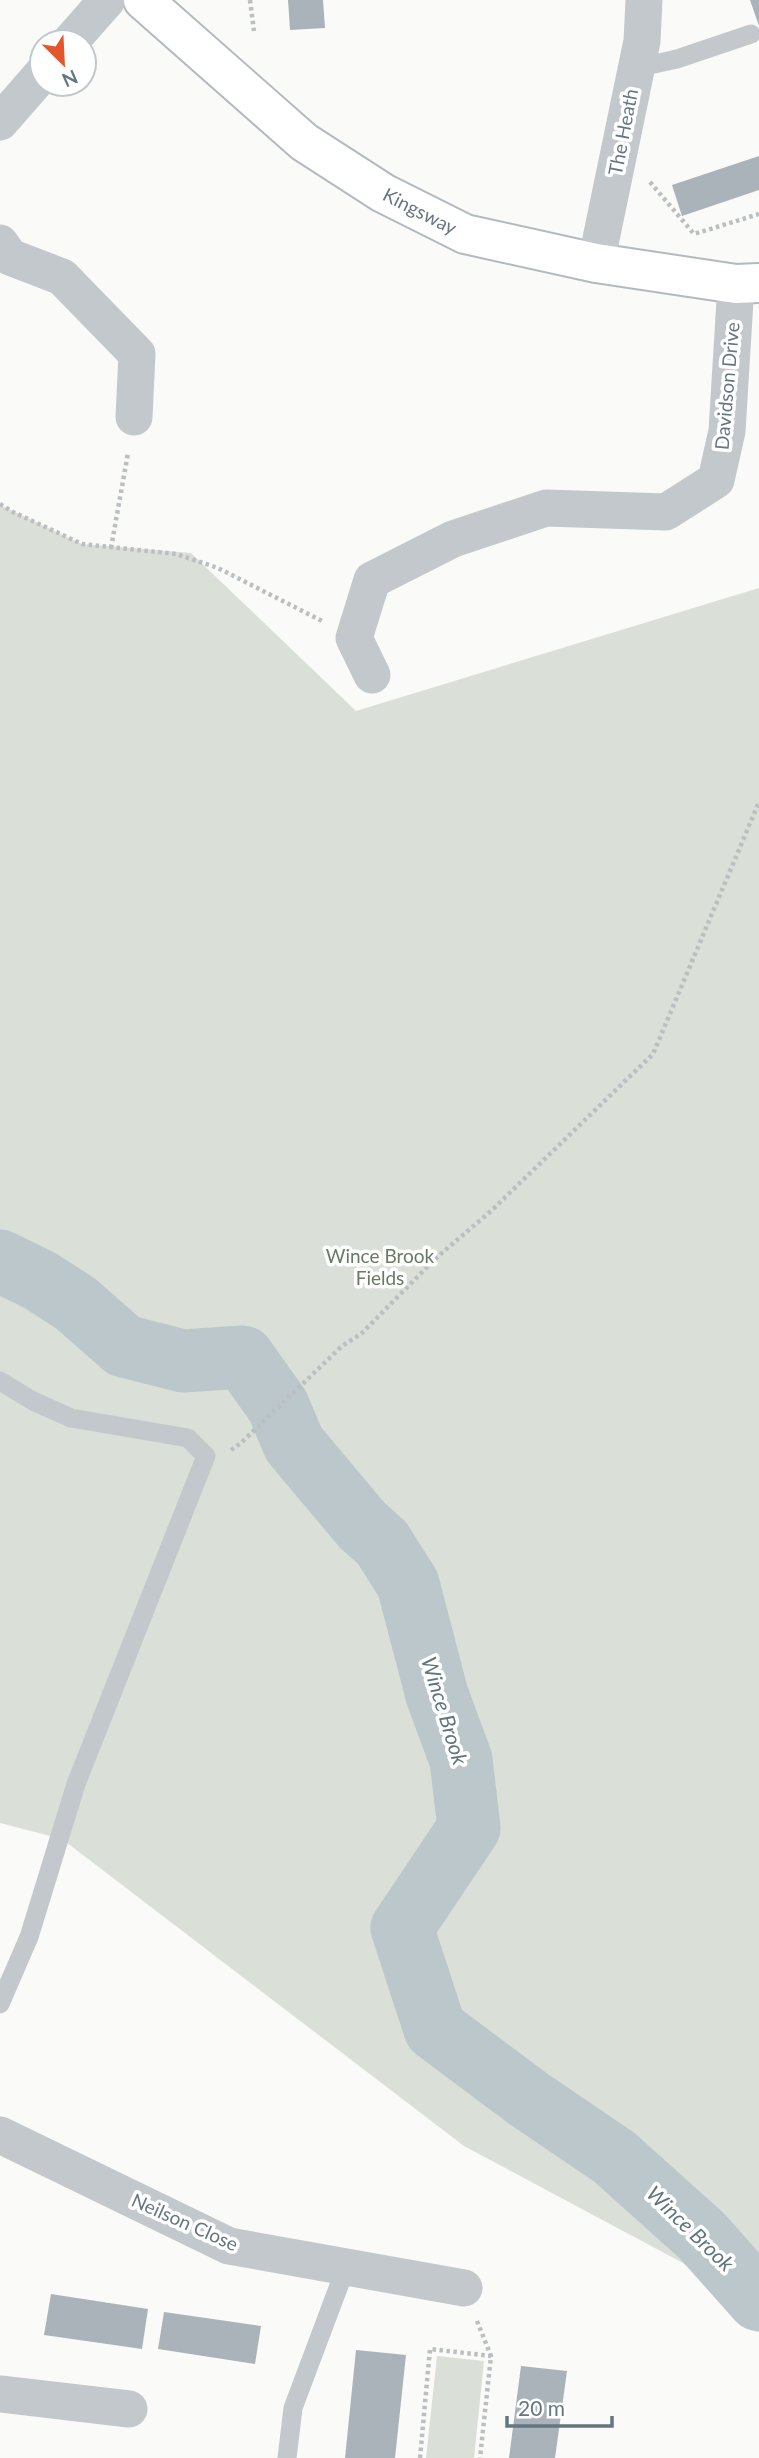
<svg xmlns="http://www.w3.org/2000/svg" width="759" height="2458" font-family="Lato,sans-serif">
  <rect width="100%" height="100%" fill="#fafaf8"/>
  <!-- green -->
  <g fill="#dadfd7">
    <polygon points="0,505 82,544 191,553 356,711 759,588 759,2318 711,2278 464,2146 62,1839 0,1823"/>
    <polygon points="437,2356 484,2361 474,2458 426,2458"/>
  </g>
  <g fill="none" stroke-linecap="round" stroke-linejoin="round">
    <!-- river -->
    <polyline stroke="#bbc7cb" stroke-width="63" points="0,1261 39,1280 75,1303 124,1346 183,1361 243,1357 278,1406 294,1444 362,1525 382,1543 408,1584 437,1695 461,1760 469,1828 402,1928 435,2029 530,2100 614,2157 702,2236 759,2300"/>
  </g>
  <!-- building -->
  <g fill="#aab3b9">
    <polygon points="288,0 323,0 325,28 290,30"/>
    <polygon points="750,0 759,0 759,26"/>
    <polygon points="759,156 759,190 682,216 672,185"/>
    <polygon points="51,2294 148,2309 142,2349 44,2335"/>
    <polygon points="164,2312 261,2326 255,2364 158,2349"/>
    <polygon points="356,2350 406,2355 395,2458 345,2458"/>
    <polygon points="521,2366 567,2371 555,2458 509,2458"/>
  </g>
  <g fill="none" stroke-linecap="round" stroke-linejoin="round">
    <!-- secondary casing -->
    <g stroke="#b3babf" stroke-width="42">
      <polyline id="secondary" points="143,0 304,142 383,193 465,234 596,263 736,284 759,283"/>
    </g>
    <!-- path -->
    <g stroke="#bbbfc2" stroke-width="4.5" stroke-dasharray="3.5 3.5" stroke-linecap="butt">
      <polyline points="250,0 254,31"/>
      <polyline points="650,182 694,234 759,214"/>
      <polyline points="0,504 13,512 82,544 176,554 218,568 324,622"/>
      <polyline points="111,548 128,453"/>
      <polyline points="231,1450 241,1443 342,1346 361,1334 436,1258 491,1211 653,1054 759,802"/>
      <polyline points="477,2321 491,2356"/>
      <polyline points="420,2458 430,2349 491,2356 480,2458"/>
    </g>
    <!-- lane -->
    <g stroke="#c3c8cc" stroke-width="19">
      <polyline points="636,68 677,59 751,34"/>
      <polyline points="0,1381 33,1401 71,1418 188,1438 206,1456 76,1784 29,1937 0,2004"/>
      <polyline points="287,2458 293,2408 346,2267"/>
    </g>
    <!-- street -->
    <g stroke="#c3c8cc" stroke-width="37">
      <polyline points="70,42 107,0"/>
      <polyline points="0,122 42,74"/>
      <polyline points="0,243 10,257 62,277 137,354 134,417"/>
      <polyline points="596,263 642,41 644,0"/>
      <polyline points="372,675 354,638 372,580 453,539 546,508 666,512 716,480 727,431 736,284"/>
      <polyline points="0,2135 229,2246 464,2288"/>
      <polyline points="0,2394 129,2409"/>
    </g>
    <!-- secondary -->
    <use href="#secondary" stroke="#fff" stroke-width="38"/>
  </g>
  <g text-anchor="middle" stroke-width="7" stroke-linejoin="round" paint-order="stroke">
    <!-- street labels -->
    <g font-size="19" fill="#657683" stroke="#fff">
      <text transform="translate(623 132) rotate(-79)" y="7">The Heath</text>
      <text transform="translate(420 211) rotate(27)" y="7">Kingsway</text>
      <text transform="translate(727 386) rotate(-85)" y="7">Davidson Drive</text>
      <text transform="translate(185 2222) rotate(24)" y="7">Neilson Close</text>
    </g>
    <!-- park labels -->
    <g font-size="19" fill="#687a64" stroke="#fff">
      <text x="380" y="1263">Wince Brook<tspan x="380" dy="22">Fields</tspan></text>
    </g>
    <!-- water labels -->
    <g font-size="21" font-style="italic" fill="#60757c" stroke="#fff">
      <text transform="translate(444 1711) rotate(73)" y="7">Wince Brook</text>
      <text transform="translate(690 2229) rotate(44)" y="7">Wince Brook</text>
    </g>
  </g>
  <!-- north arrow -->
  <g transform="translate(63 63) rotate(156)"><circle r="33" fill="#ffffff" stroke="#c1c8cd" stroke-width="2"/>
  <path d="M0-5L12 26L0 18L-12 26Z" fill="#e4572e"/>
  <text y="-10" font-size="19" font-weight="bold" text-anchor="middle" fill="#657683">N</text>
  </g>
  <!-- scale -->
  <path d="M507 2416v10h105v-10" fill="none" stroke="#657683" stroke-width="3.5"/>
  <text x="518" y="2416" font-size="21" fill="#657683" stroke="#ffffff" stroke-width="5" paint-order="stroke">20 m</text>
</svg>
